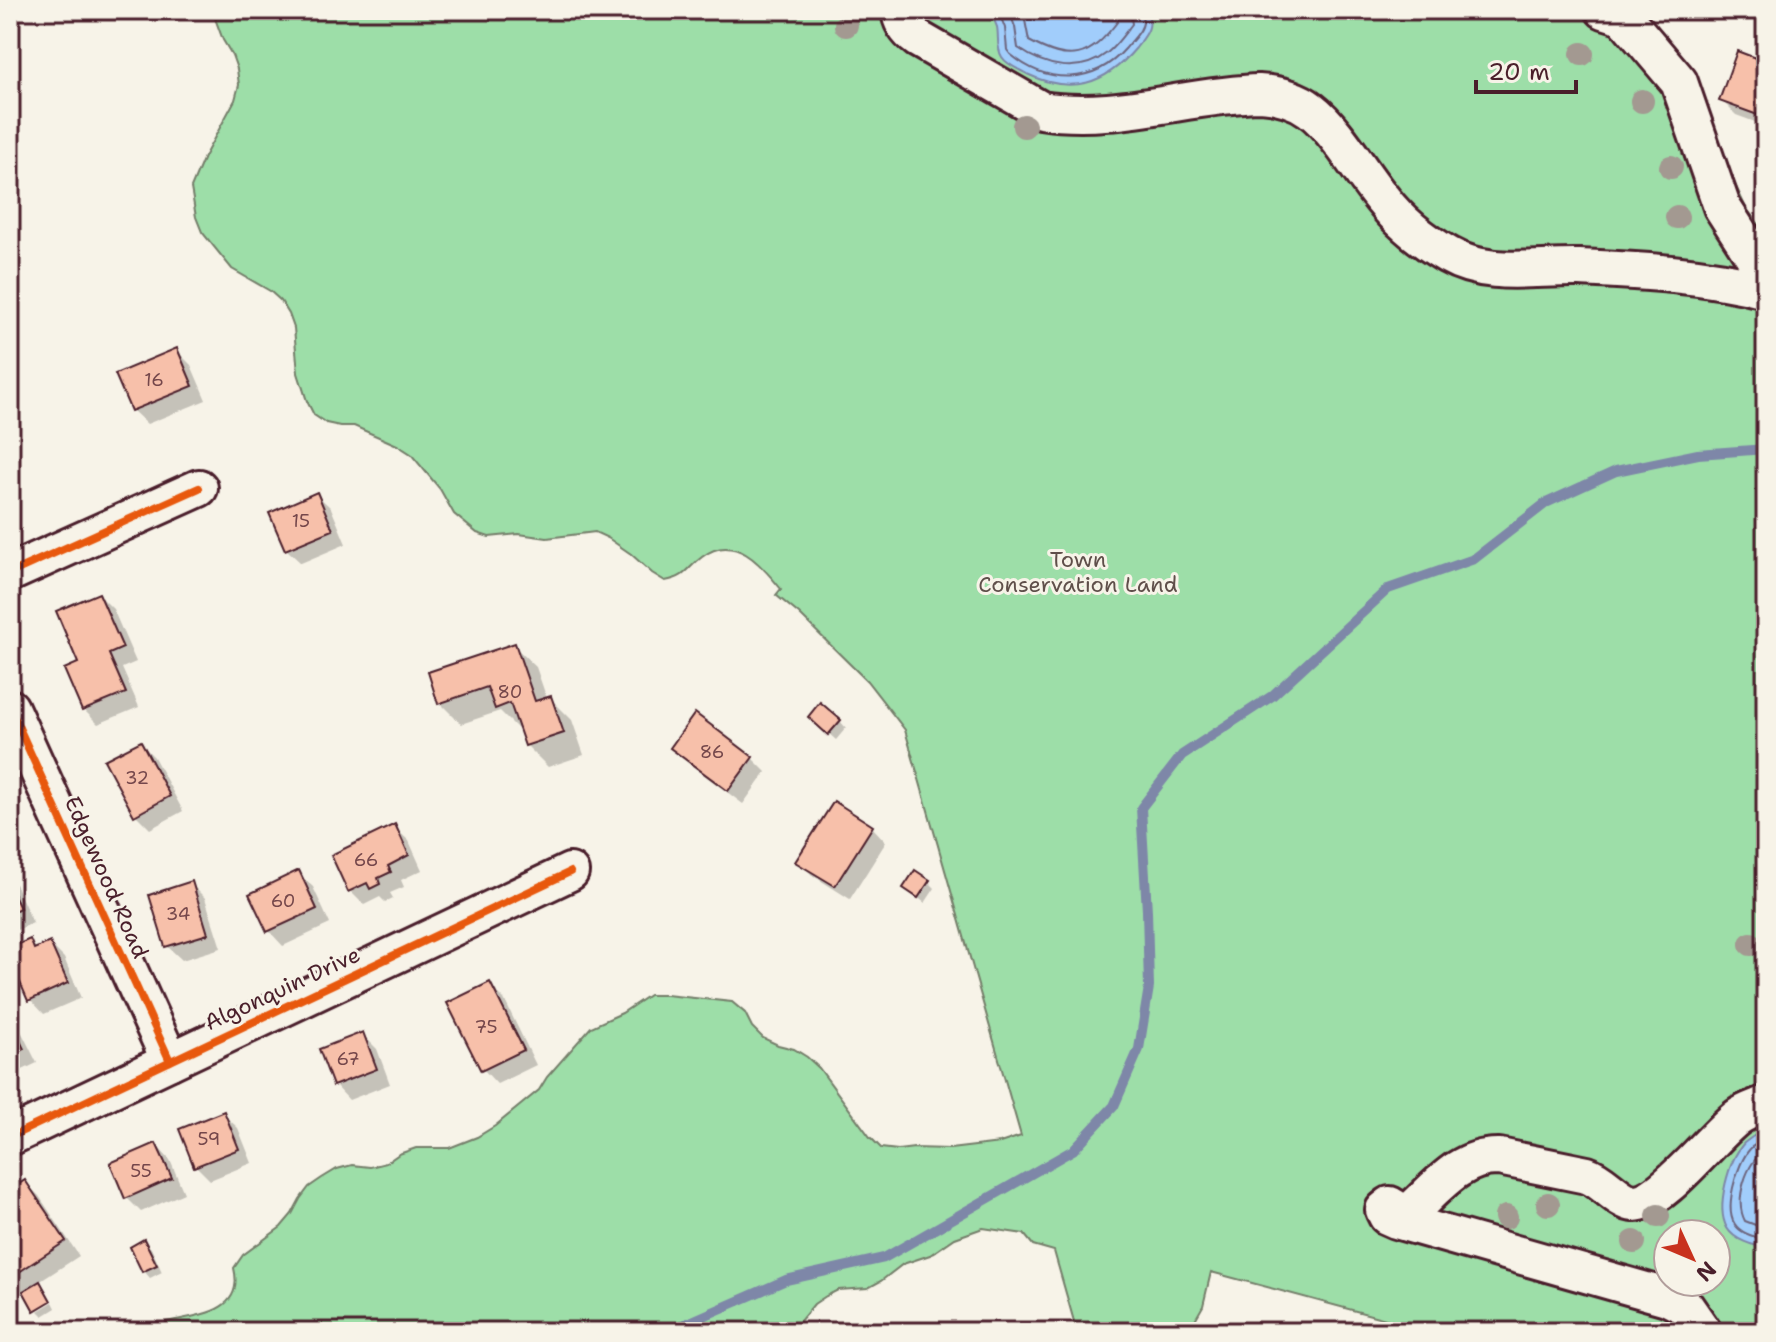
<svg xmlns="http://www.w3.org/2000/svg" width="1776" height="1342" font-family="'Shantell Sans',sans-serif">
  <rect width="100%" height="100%" fill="#f7f3e8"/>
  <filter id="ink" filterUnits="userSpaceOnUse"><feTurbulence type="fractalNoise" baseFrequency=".0125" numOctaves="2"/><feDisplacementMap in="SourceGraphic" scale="16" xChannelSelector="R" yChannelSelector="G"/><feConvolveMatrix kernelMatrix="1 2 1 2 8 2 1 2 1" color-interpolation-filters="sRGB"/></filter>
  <g filter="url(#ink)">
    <!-- green -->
    <path fill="#9ddea8" stroke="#747e6a" stroke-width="2" fill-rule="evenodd" d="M212,10H1631L1675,56L1746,208L1766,233V1332H1434L1211,1272L1203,1306L1188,1332H1077L1054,1251L1033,1245L1024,1234L983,1228L955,1238L930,1255L903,1264L881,1281L868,1288L838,1290L826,1296L814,1304L791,1332H166V1322C198,1315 245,1313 234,1268L243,1255L281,1227L292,1214L300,1199L309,1187L322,1178L337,1169L352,1165L370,1167L386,1163L399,1154L416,1148H449L477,1137L495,1126L539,1090L547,1077L591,1027L622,1013L649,995H666L732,1002L745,1013L752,1027L763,1038L778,1045L794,1049L807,1057L819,1068L870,1137L881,1148L898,1150L914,1148L950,1149L1000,1143L1021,1136L905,730L867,681L799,614L776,595L781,589C761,564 734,532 702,557C686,569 687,577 665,581L652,573L631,554L608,538L595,532L547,538L519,534L489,537L477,533L454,514L440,489L411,454L397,445L354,426H340L326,423L314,415L307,401L298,373L294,328L289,314L281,301L270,291L232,269L202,232L196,217L191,188L204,157L235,100L239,85L237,69L232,55L223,40ZM1668,1234H1716V1282H1668Z"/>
    <!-- water -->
    <g fill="#a1cdfb" stroke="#7e87a8" stroke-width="2">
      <path d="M989,10H1147C1154,27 1146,35 1136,48C1105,85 1071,95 1027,74C1018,69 1007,65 1002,57C996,48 999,36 997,27C995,21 992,15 989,10Z"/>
      <path d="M1760,1132H1766V1247C1753,1246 1734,1240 1727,1228C1715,1207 1729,1160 1744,1143C1749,1139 1755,1135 1760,1132Z"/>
    </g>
    <!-- shadow -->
    <g fill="#0003">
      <polygon points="1748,10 1766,10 1766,19"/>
      <polygon points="1766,64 1766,126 1736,115 1722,101"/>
      <polygon points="177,351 191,365 206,400 147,424 132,410"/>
      <polygon points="316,494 331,508 346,544 301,563 286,549"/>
      <polygon points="99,595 113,609 136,662 122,668 139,707 98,724 84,710 67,670 80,664"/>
      <polygon points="514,646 536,667 547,699 550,698 572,720 584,755 548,767 526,745 520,728 518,729 500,711 461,724 440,703"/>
      <polygon points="840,721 846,728 836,740 817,723"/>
      <polygon points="140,743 154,757 183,811 150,829 136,815"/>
      <polygon points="673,747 752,758 766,772 743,804 687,762"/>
      <polygon points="394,827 409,841 422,870 401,880 404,887 390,893 393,898 385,902 380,897 364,905 350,891"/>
      <polygon points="872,827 886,842 850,899 812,875 798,861"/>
      <polygon points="298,873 313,887 330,924 283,946 269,931 252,895"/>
      <polygon points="10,880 15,884 33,923 10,933"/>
      <polygon points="929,882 935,888 925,903 905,888"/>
      <polygon points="191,884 205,898 221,948 182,960 167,946"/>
      <polygon points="30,941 38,950 50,944 64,958 81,998 44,1014 30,999 10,954 10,950"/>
      <polygon points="490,985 504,999 536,1065 497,1084 483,1069"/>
      <polygon points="10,1013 14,1017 37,1063 10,1076"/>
      <polygon points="363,1035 377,1049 390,1084 349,1100 335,1085 321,1050"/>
      <polygon points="223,1114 238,1128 252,1163 210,1180 196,1166"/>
      <polygon points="156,1145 170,1160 184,1193 141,1212 126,1197"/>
      <polygon points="25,1182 39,1196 79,1256 39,1282 46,1290 51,1299 35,1308 26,1291 23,1293 10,1280 10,1192"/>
      <polygon points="144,1242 151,1248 162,1272 150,1278 144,1271"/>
      <polygon points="53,1302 56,1308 43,1316 38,1311"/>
    </g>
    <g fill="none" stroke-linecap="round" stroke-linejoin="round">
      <!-- shore -->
      <g stroke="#6d657e" stroke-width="2">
        <path d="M998,10L1005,28L1007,50L1010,54C1047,85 1094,85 1126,48C1131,41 1143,31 1143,22C1143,18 1141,14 1140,10"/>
        <path d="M1009,10L1015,27L1018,48C1045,67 1079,75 1107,53C1117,45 1124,34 1132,24L1130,10"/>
        <path d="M1023,10L1029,41C1071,64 1089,59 1118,21V10"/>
        <path d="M1766,1140C1760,1142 1754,1144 1750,1149C1737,1163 1722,1212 1737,1227C1743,1234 1757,1238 1766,1239"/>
        <path d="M1766,1150C1746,1162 1734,1200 1745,1221L1766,1229"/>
      </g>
      <!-- stream -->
      <polyline stroke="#7e87a8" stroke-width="10" points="667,1332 786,1280 884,1258 1073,1150 1114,1106 1139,1049 1149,987 1147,911 1141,808 1182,755 1272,696 1388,589 1474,559 1546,503 1616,471 1698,454 1766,449"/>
    </g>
    <!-- building -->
    <g fill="#f7c0aa" stroke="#4a1f2b" stroke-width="2">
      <polygon points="1737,51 1766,62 1766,118 1719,101"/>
      <polygon points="177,348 193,386 131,411 115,374"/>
      <polygon points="317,492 333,530 285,550 269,513"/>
      <polygon points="99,593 123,648 109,654 126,693 82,711 64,669 78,663 56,611"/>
      <polygon points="515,643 535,701 551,696 564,733 525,746 510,703 495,709 487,687 438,704 428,672"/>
      <polygon points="820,702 841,720 828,735 808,717"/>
      <polygon points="695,713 753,757 728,791 670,748"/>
      <polygon points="141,741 170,796 134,816 104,760"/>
      <polygon points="834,801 873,826 835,886 795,862"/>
      <polygon points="395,824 409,855 388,866 391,872 378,878 380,884 370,889 367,883 348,892 331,855"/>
      <polygon points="299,870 317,909 267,932 249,894"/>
      <polygon points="915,870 930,880 918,898 903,888"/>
      <polygon points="192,881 208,934 165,947 149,895"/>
      <polygon points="10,887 20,908 10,913"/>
      <polygon points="30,939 34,949 50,942 68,983 28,1001 10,959 10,948"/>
      <polygon points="490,982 524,1050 481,1071 447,1003"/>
      <polygon points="10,1020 24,1049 10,1055"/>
      <polygon points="363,1032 377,1069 333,1086 319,1049"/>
      <polygon points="224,1111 239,1149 194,1167 179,1129"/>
      <polygon points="156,1143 172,1178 125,1199 110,1163"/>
      <polygon points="25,1180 66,1241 10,1278 10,1190"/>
      <polygon points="144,1239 157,1265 142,1272 130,1247"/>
      <polygon points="40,1281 51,1301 34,1311 23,1291"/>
    </g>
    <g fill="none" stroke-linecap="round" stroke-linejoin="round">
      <!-- minor casing -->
      <g stroke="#4a1f2b" stroke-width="42">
        <g id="minor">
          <path d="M900,10C901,23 907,31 918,39L1041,110C1114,122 1187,95 1259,93C1277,94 1297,99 1311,110C1337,130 1361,174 1383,200C1400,222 1424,241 1448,255C1488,278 1534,267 1579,268C1642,271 1705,274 1766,290"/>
          <polyline points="1604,10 1623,16 1679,82 1722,207 1760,266 1766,273"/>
          <polyline points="10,573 199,488"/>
          <polyline points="10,708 170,1061"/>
          <polyline points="10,1137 570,872"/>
          <path d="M1703,1332L1685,1306L1667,1297L1396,1220L1387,1216L1384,1210L1390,1205C1402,1211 1398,1218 1413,1209C1438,1186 1461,1156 1499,1157L1587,1175C1603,1180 1619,1202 1634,1203C1663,1203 1713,1135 1738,1117C1746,1111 1757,1108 1766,1104"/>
        </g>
      </g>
      <!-- minor -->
      <use href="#minor" stroke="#f7f3e8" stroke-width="36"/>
      <!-- cycleway casing -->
      <g stroke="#f7f3e8" stroke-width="13">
        <g id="cycleway">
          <polyline points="10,573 199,488"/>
          <polyline points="10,708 170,1061"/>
          <polyline points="10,1137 570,872"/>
        </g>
      </g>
      <!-- cycleway -->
      <use href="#cycleway" stroke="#e8590c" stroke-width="8"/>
    </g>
    <!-- trees -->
    <g fill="#a39991">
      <circle cx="846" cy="25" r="12"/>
      <circle cx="1582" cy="54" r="12"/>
      <circle cx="1642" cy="101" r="12"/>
      <circle cx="1024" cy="126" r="12"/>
      <circle cx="1671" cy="167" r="12"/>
      <circle cx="1677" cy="217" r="12"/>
      <circle cx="1751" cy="944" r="12"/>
      <circle cx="1548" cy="1204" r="12"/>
      <circle cx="1658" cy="1216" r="12"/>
      <circle cx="1506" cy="1217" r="12"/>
      <circle cx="1634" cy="1242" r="12"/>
    </g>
  </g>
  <g text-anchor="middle" stroke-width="6" stroke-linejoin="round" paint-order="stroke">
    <!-- number labels -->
    <g font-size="18" fill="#75474b">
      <text x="154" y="386">16</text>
      <text x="301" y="527">15</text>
      <text x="510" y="698">80</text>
      <text x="712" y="758">86</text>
      <text x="137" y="784">32</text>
      <text x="366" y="866">66</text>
      <text x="283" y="907">60</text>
      <text x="178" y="920">34</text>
      <text x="486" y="1033">75</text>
      <text x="348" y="1065">67</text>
      <text x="209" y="1145">59</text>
      <text x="141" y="1177">55</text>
    </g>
    <!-- park labels -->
    <g font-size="22" fill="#5f4f4a" stroke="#f7f3e8">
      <text x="1078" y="567">Town<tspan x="1078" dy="25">Conservation Land</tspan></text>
    </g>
    <!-- street labels -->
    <g font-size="22" fill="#4a1f2b" stroke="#f7f3e8">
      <text transform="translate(107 877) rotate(66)" y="8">Edgewood Road</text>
      <text transform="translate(282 988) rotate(-25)" y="8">Algonquin Drive</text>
    </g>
  </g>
  <!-- margin -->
  <rect width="1776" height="1342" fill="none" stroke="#f7f3e8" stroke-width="40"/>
  <rect x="20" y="20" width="1736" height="1302" fill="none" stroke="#4a1f2b" stroke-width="3" filter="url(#ink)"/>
  <!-- north arrow -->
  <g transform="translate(1692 1258) rotate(134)"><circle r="38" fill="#f7f3e8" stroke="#b29e9c" stroke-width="2"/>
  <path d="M0-6L14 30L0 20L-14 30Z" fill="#c8321e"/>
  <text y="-12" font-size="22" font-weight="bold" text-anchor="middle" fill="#4a1f2b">N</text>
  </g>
  <!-- scale -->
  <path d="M1476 80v12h100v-12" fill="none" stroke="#4a1f2b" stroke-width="4"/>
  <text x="1488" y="80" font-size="24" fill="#4a1f2b" stroke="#f7f3e8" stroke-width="6" paint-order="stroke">20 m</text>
</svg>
